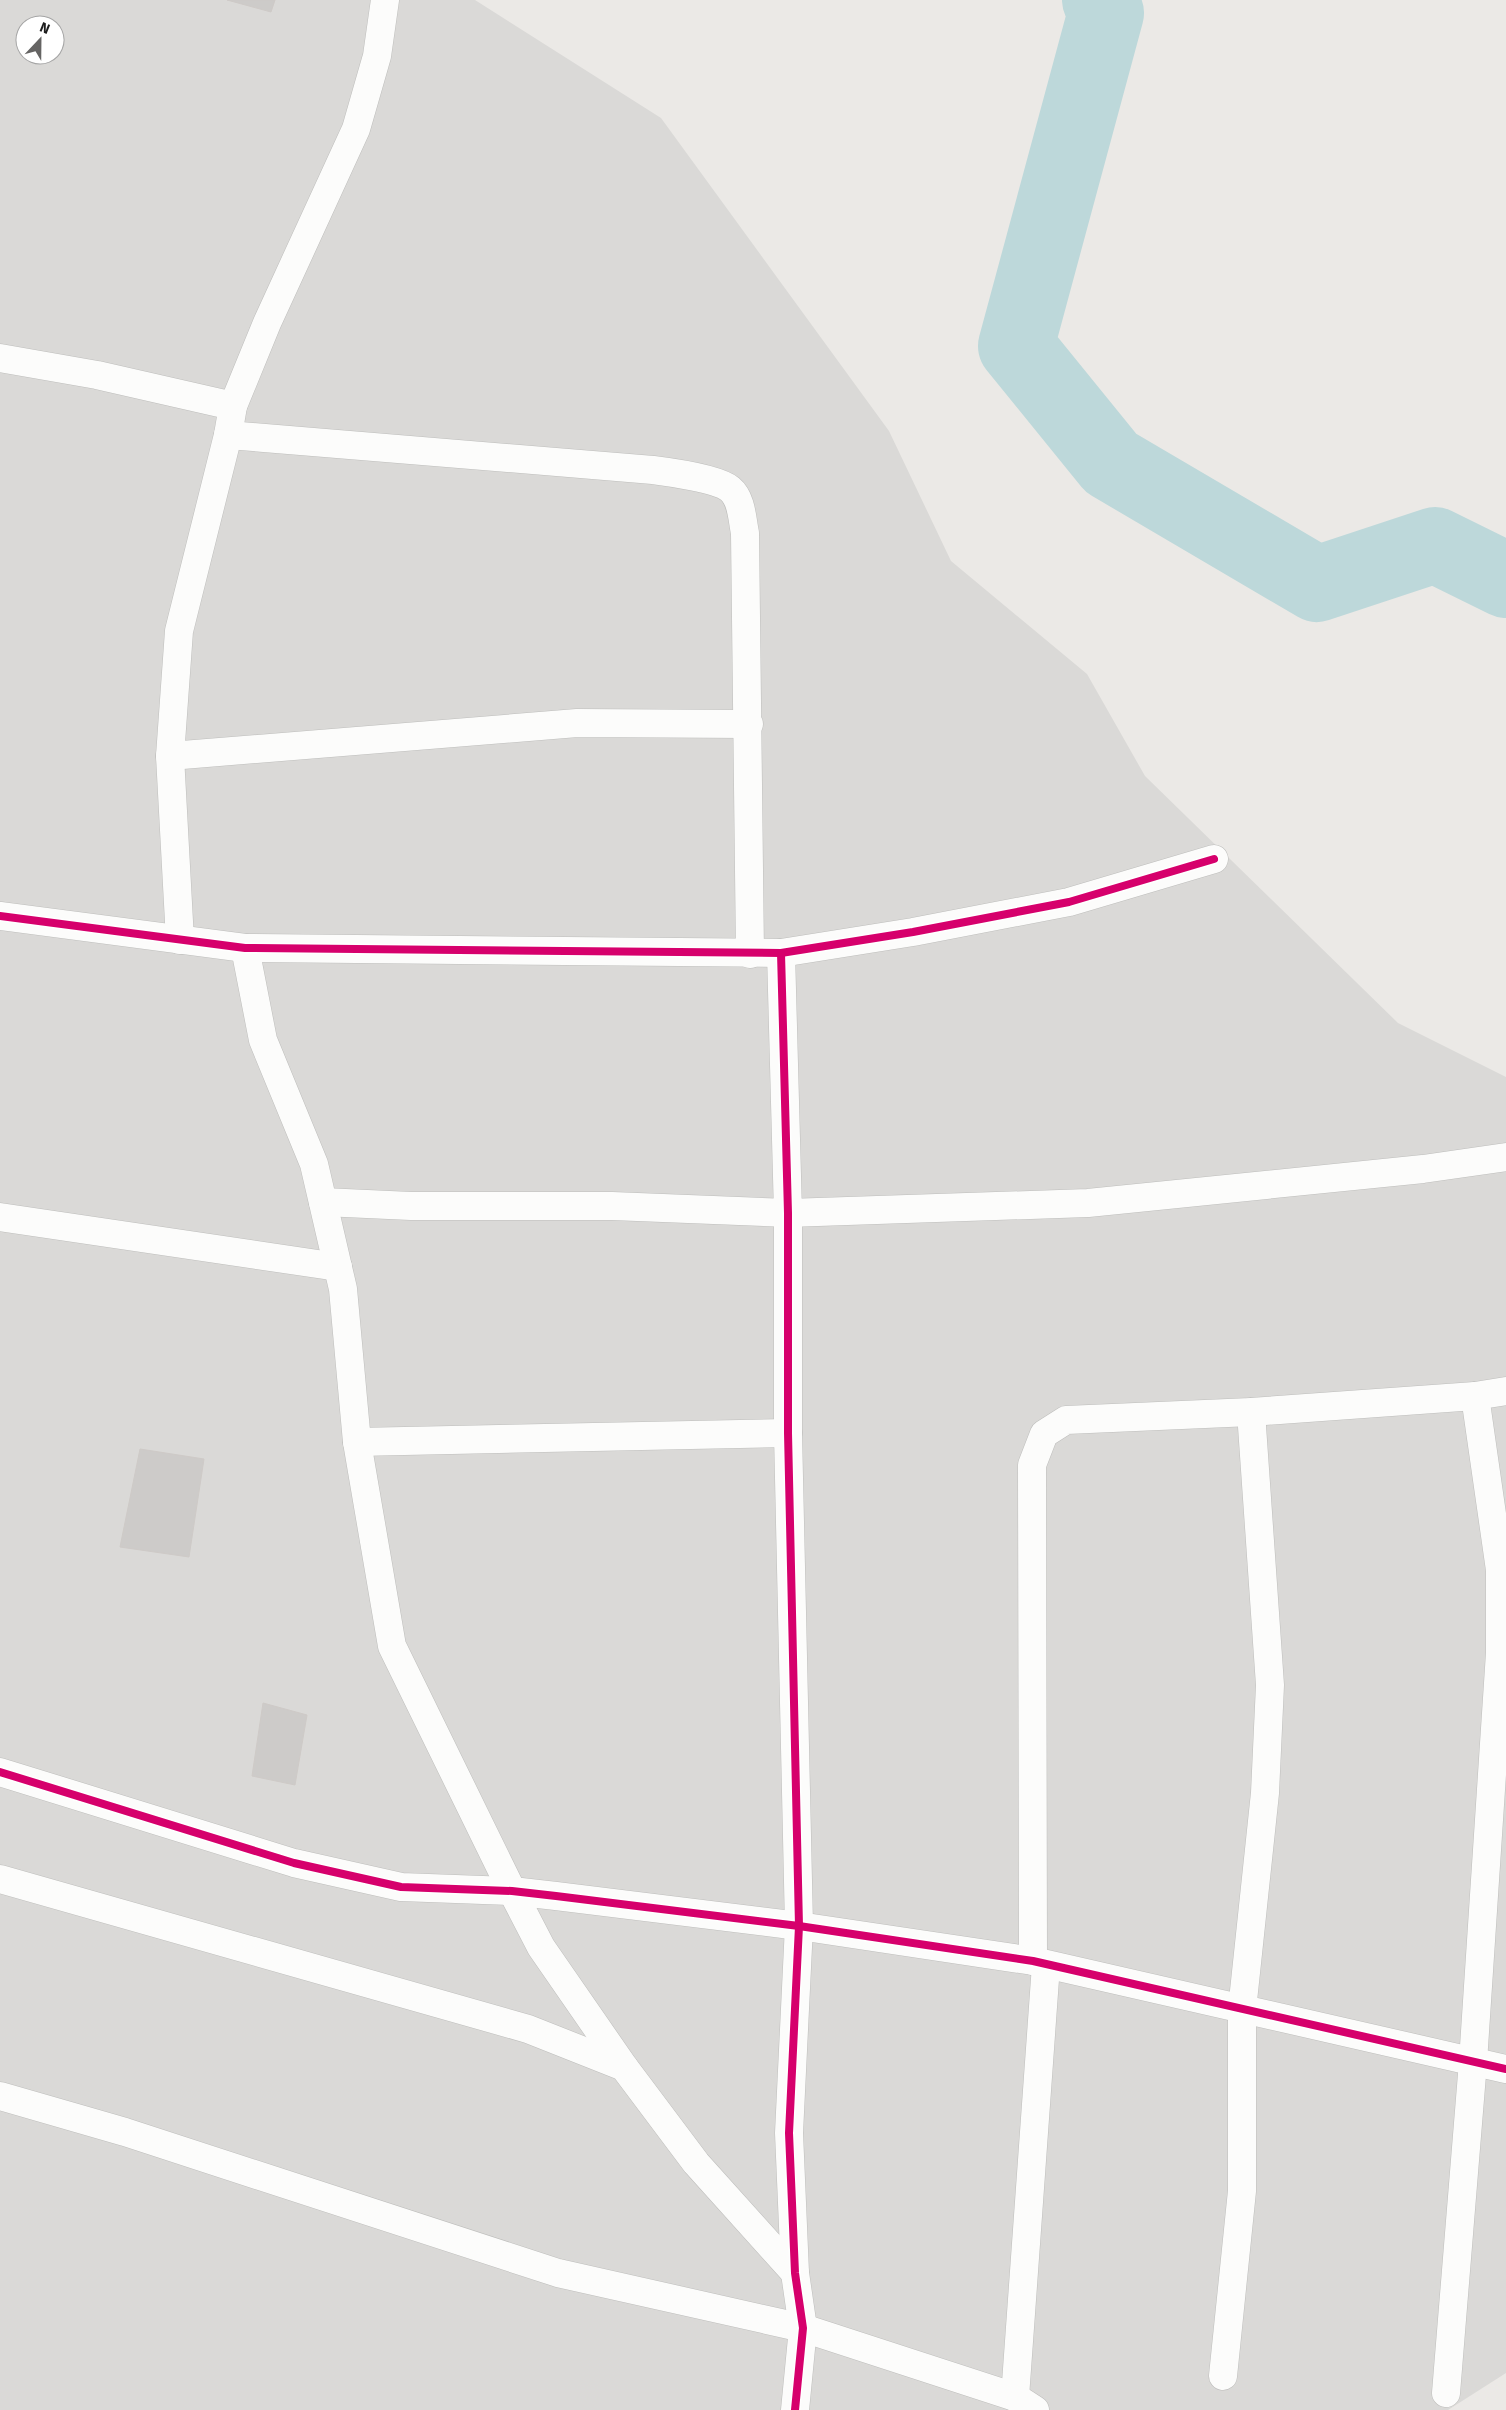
<svg xmlns="http://www.w3.org/2000/svg" width="1506" height="2410" font-family="'Fira Sans',sans-serif">
  <rect width="100%" height="100%" fill="#ebe9e6"/>
  <!-- residential -->
  <path fill="#dad9d7" fill-rule="evenodd" d="M0,0H475L661,118L889,431L951,561L1087,674L1145,776L1398,1023L1506,1077V2373L1448,2410H0ZM25,25H55V55H25Z"/>
  <g fill="none" stroke-linecap="round" stroke-linejoin="round">
    <!-- river -->
    <polyline stroke="#bdd8da" stroke-width="76" points="1100,0 1106,13 1016,346 1111,463 1317,584 1435,545 1506,580"/>
  </g>
  <!-- building -->
  <g fill="#cdcbc9" stroke="#cecac7">
    <polygon points="227,0 275,0 271,12"/>
    <polygon points="140,1449 204,1459 189,1557 120,1547"/>
    <polygon points="263,1703 307,1715 295,1785 252,1776"/>
  </g>
  <g fill="none" stroke-linecap="round" stroke-linejoin="round">
    <!-- minor casing -->
    <g stroke="#bebebc" stroke-width="29">
      <g id="minor">
        <polyline points="0,358 97,375 233,406"/>
        <path d="M228,435L653,470C669,472 718,479 730,489C742,499 742,519 745,533L750,954"/>
        <polyline points="170,756 577,723 749,724"/>
        <polyline points="0,916 245,948 781,953 913,932 1069,902 1214,859"/>
        <polyline points="180,940 170,756 179,631 228,435 233,406 267,323 356,129 377,56 385,0"/>
        <polyline points="245,948 263,1040 314,1164 343,1289 357,1442 392,1646 512,1891 541,1947 624,2067"/>
        <polyline points="781,953 788,1213 788,1433 799,1926 789,2133 795,2273 803,2328 795,2410"/>
        <polyline points="323,1202 411,1206 612,1206 788,1213 1088,1203 1423,1169 1506,1157"/>
        <polyline points="0,1217 338,1267"/>
        <polyline points="357,1442 788,1433"/>
        <polyline points="0,1772 294,1863 401,1887 512,1891 556,1896 799,1926 1033,1961 1506,2069"/>
        <polyline points="0,1879 528,2029 624,2067 696,2163 795,2273"/>
        <polyline points="1033,1961 1032,1465 1044,1434 1066,1420 1251,1412 1475,1396 1506,1391"/>
        <polyline points="0,2096 125,2132 558,2273 803,2328 1015,2397 1035,2410"/>
        <polyline points="1223,2376 1242,2191 1242,2010 1265,1793 1270,1685 1251,1412"/>
        <polyline points="1446,2393 1473,2062 1500,1653 1500,1570 1475,1396"/>
        <polyline points="1015,2397 1046,1965"/>
      </g>
    </g>
    <!-- minor -->
    <use href="#minor" stroke="#fcfcfb" stroke-width="28"/>
    <!-- cycleway casing -->
    <g stroke="#fff" stroke-width="11">
      <g id="cycleway">
        <polyline points="0,916 245,948 781,953 913,932 1069,902 1214,859"/>
        <polyline points="781,953 788,1213 788,1433 799,1926 789,2133 795,2273 803,2328 795,2410"/>
        <polyline points="0,1772 294,1863 401,1887 512,1891 556,1896 799,1926 1033,1961 1506,2069"/>
      </g>
    </g>
    <!-- cycleway -->
    <use href="#cycleway" stroke="#d6006c" stroke-width="8"/>
  </g>
  <!-- north arrow -->
  <g transform="translate(40 40) rotate(22)"><circle r="24" fill="#ffffff" stroke="#a5a5a5"/>
  <path d="M0-4L9 19L0 12L-9 19Z" fill="#656463"/>
  <text y="-8" font-size="14" font-weight="bold" text-anchor="middle" fill="#1d1d1d">N</text>
  </g>
</svg>
